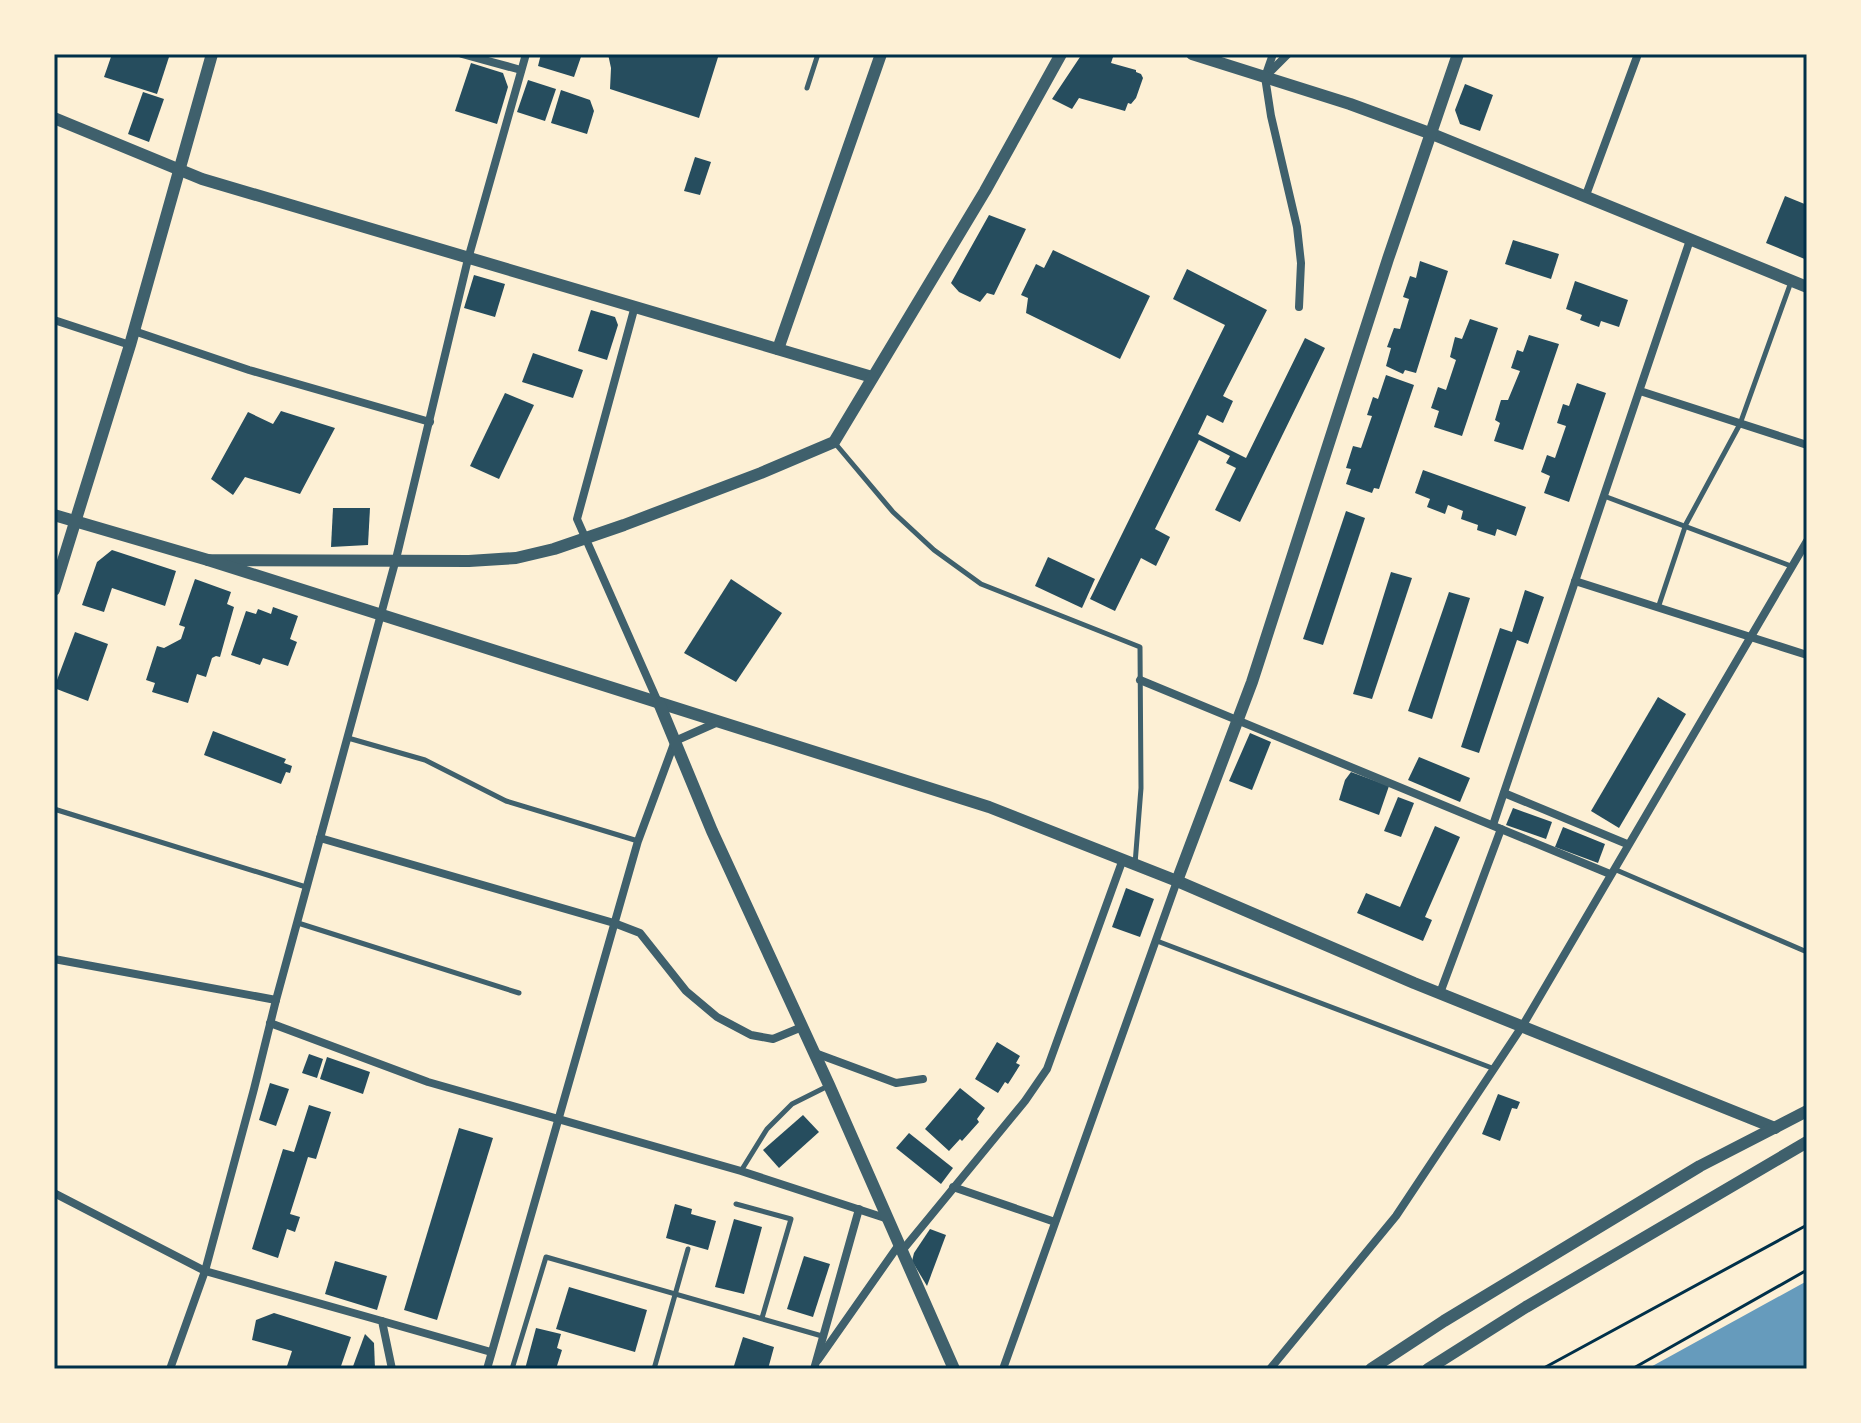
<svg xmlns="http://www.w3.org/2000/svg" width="1861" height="1423" font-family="'DejaVu Sans',sans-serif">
  <rect width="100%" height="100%" fill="#fdf0d5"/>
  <!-- water -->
  <polygon fill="#669bbc" points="1807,1281 1807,1369 1647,1369"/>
  <!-- building -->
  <g fill="#264d5e">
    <polygon points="112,54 160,54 169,57 157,94 104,77"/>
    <polygon points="541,54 582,54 574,77 538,66"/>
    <polygon points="608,54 719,54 699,118 610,89 611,68"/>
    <polygon points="1082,54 1114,54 1111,63 1136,70 1136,72 1141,74 1143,78 1136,98 1131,104 1128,103 1125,111 1079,98 1072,109 1052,99"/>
    <polygon points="471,63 503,73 508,87 497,124 455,111"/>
    <polygon points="528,80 556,89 545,121 517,112"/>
    <polygon points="1465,84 1493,95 1480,131 1460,124 1455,110"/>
    <polygon points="561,90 590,100 594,111 587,134 551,123"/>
    <polygon points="143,92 164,99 149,142 128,134"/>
    <polygon points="695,157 711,162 700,195 684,191"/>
    <polygon points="1785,196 1807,205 1807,260 1766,243"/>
    <polygon points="989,215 1026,229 994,295 987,293 980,302 959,292 951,283"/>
    <polygon points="1513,240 1559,254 1551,279 1505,264"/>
    <polygon points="1053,250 1150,296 1120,359 1026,313 1028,298 1021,295 1036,264 1044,268"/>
    <polygon points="1420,261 1448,271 1416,373 1405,370 1403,374 1386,366 1391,348 1387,347 1394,328 1400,329 1409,299 1403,297 1410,276 1416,278"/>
    <polygon points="1187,269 1267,310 1223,396 1233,401 1223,423 1207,415 1198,434 1246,458 1305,338 1325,348 1240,522 1215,510 1236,468 1226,463 1230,456 1199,440 1155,529 1170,537 1156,566 1141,558 1115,611 1090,599 1225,325 1173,299"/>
    <polygon points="474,275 505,284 495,317 464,308"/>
    <polygon points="1575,281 1628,300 1619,327 1601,321 1599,327 1580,320 1582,315 1566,309"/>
    <polygon points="591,310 615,317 618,325 607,360 578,351"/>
    <polygon points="1470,319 1498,328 1462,436 1434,427 1439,411 1431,408 1438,387 1446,390 1456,360 1450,357 1455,337 1462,339"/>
    <polygon points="1529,335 1559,344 1523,450 1494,441 1500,423 1495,420 1501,400 1508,400 1520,371 1511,368 1517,350 1523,352"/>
    <polygon points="533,353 583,370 573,398 522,382"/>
    <polygon points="1386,375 1414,385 1379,489 1374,488 1372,493 1346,484 1351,469 1346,468 1353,446 1361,448 1372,416 1367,415 1373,397 1378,399"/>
    <polygon points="1577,383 1606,393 1569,502 1544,493 1550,476 1541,472 1547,455 1555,458 1566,426 1557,423 1563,404 1569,406"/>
    <polygon points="505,393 534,405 499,479 470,466"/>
    <polygon points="281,411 335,428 300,494 245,477 233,495 211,479 248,412 273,424"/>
    <polygon points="1423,470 1526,507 1516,536 1497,529 1495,536 1477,530 1478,525 1461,519 1463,511 1448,505 1445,514 1427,507 1430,499 1415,493"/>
    <polygon points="333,508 370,508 368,545 331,547"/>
    <polygon points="1346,511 1365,518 1323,645 1303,639"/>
    <polygon points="112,550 176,571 165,606 112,588 104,612 82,605 97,562"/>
    <polygon points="1048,557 1095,579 1082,608 1035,586"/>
    <polygon points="1391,572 1412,578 1372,699 1353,694"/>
    <polygon points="195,579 231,592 227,604 234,607 220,657 216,656 212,658 206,677 197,674 188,703 152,692 155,683 146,680 157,646 164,648 181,639 185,627 179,625"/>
    <polygon points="731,579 782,613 736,682 684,653"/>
    <polygon points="1525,590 1544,597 1528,644 1517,640 1479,753 1461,747 1500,628 1512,632"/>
    <polygon points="1449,592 1470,598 1432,719 1408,711"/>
    <polygon points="273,607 298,616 290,639 297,642 288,666 263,658 260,665 231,655 246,611 256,614 258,609 271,614"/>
    <polygon points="75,632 108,644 88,701 54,688"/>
    <polygon points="1658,697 1686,714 1619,828 1591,811"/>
    <polygon points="213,731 286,759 284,763 292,766 290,773 286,772 281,784 204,755"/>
    <polygon points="1250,733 1271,742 1252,790 1229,781"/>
    <polygon points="1419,757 1470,778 1460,802 1408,780"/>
    <polygon points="1351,772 1389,786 1379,815 1339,800 1345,780"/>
    <polygon points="1398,797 1414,803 1401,837 1384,831"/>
    <polygon points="1513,808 1552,822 1546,839 1506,825"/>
    <polygon points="1435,826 1460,837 1425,917 1432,920 1423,941 1357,913 1366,893 1400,907"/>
    <polygon points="1563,827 1605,844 1598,863 1555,847"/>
    <polygon points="1126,888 1154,899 1140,937 1112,927"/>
    <polygon points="997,1042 1020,1056 1016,1063 1020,1065 1008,1084 1005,1082 998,1093 975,1079"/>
    <polygon points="309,1054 323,1059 317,1078 302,1073"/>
    <polygon points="327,1057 370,1072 363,1094 320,1079"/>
    <polygon points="270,1083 289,1089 276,1126 259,1120"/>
    <polygon points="960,1088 985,1108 977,1119 979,1122 962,1141 960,1139 949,1151 925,1129"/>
    <polygon points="1498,1094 1520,1102 1517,1109 1512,1108 1500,1141 1482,1134"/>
    <polygon points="309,1105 331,1112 316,1159 308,1157 290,1214 300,1217 295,1232 287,1229 278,1258 252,1249 283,1149 294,1152"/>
    <polygon points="803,1115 819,1132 779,1168 763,1150"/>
    <polygon points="459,1128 493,1138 437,1320 404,1310"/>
    <polygon points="909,1133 953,1168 941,1184 896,1148"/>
    <polygon points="675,1204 692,1209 691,1214 716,1221 708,1250 666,1238"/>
    <polygon points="734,1219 762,1227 744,1294 715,1287"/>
    <polygon points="930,1229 946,1235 927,1286 912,1261 914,1253"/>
    <polygon points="804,1256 830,1264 813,1317 787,1309"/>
    <polygon points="335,1261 387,1276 377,1310 325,1294"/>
    <polygon points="569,1287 647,1310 635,1352 556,1329"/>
    <polygon points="274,1313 351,1337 340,1369 286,1369 292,1351 252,1340 256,1320"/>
    <polygon points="536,1328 561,1334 557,1348 562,1350 556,1369 525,1369"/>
    <polygon points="365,1334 374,1343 375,1369 352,1369"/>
    <polygon points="743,1337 774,1347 768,1369 733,1369"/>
  </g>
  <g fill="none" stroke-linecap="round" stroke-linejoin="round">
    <!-- path -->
    <g stroke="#003049" stroke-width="3">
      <polyline points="1542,1369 1807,1225"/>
      <polyline points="1632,1369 1807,1270"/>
    </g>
    <!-- service -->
    <g stroke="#3f606c" stroke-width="5">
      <polyline points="807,88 818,54"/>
      <polyline points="834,442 893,512 934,550 981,584 1140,647 1141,788 1135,864"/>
      <polyline points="1604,496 1791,566"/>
      <polyline points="1658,608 1686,524 1740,424 1791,282"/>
      <polyline points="348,738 425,760 506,801 638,841"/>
      <polyline points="54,809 306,887"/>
      <polyline points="1614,869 1807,952"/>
      <polyline points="298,923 519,993"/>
      <polyline points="1157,941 1492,1068"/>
      <polyline points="741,1171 767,1129 792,1104 828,1086"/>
      <polyline points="736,1204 791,1219 762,1318"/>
      <polyline points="512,1369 546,1257 822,1336"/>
      <polyline points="654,1369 688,1249"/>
    </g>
    <!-- minor -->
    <g stroke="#3f606c" stroke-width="8">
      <polyline points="462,54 521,70"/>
      <polyline points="1273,54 1265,77 1271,116 1297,227 1301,263 1299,307"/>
      <polyline points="1268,74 1288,54"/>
      <polyline points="1586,195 1638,54"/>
      <polyline points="635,306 577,519 658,702"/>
      <polyline points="54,320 130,345"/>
      <polyline points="134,331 249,370 430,422"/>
      <polyline points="1640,391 1807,445"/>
      <polyline points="1575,581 1807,655"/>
      <polyline points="1140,680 1610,874"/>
      <polyline points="1504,793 1627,844"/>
      <polyline points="1493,825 1690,240"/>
      <polyline points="320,838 614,923 640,933 686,991 717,1017 751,1035 773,1039 802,1027"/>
      <polyline points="54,959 276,1000"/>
      <polyline points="1440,993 1501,829"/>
      <polyline points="270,1023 428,1082 741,1171 885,1218"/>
      <polyline points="815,1053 896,1083 923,1079"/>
      <polyline points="953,1187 1055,1222"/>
      <polyline points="54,1193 205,1271 382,1321 392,1369"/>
      <polyline points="901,1252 1025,1101 1047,1069 1123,859"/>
      <polyline points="382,1321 491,1352"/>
      <polyline points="818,1360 898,1246"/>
      <polyline points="170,1369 205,1271 254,1089 276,1000 396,559 468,259 526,54"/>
      <polyline points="487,1369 638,841 675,741 718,722"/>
      <polyline points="814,1369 859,1209"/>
      <polyline points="1003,1369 1177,881"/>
      <polyline points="1270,1369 1396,1216 1523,1025 1807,541"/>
    </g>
    <!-- tertiary -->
    <g stroke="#3f606c" stroke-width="12">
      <polyline points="1192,54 1350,104 1432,134 1807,287"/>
      <polyline points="54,118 202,179 872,377"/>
      <polyline points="778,349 881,54"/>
      <polyline points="54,515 208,560 469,561 516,558 554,549 624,525 761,473 834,442 985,191 1061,54"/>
      <polyline points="208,560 989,807 1177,881 1414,983 1775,1128"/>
      <polyline points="54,590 130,345 212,54"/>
      <polyline points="659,703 712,831 829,1085 954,1369"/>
      <polyline points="1177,881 1252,682 1388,259 1458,54"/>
      <polyline points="1371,1369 1444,1321 1700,1166 1807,1111"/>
      <polyline points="1428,1369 1526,1307 1807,1142"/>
    </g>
  </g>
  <!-- border -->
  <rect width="1861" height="1423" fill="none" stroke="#fdf0d5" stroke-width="112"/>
  <rect x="56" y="56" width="1749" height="1311" fill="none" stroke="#003049" stroke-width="3"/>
</svg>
